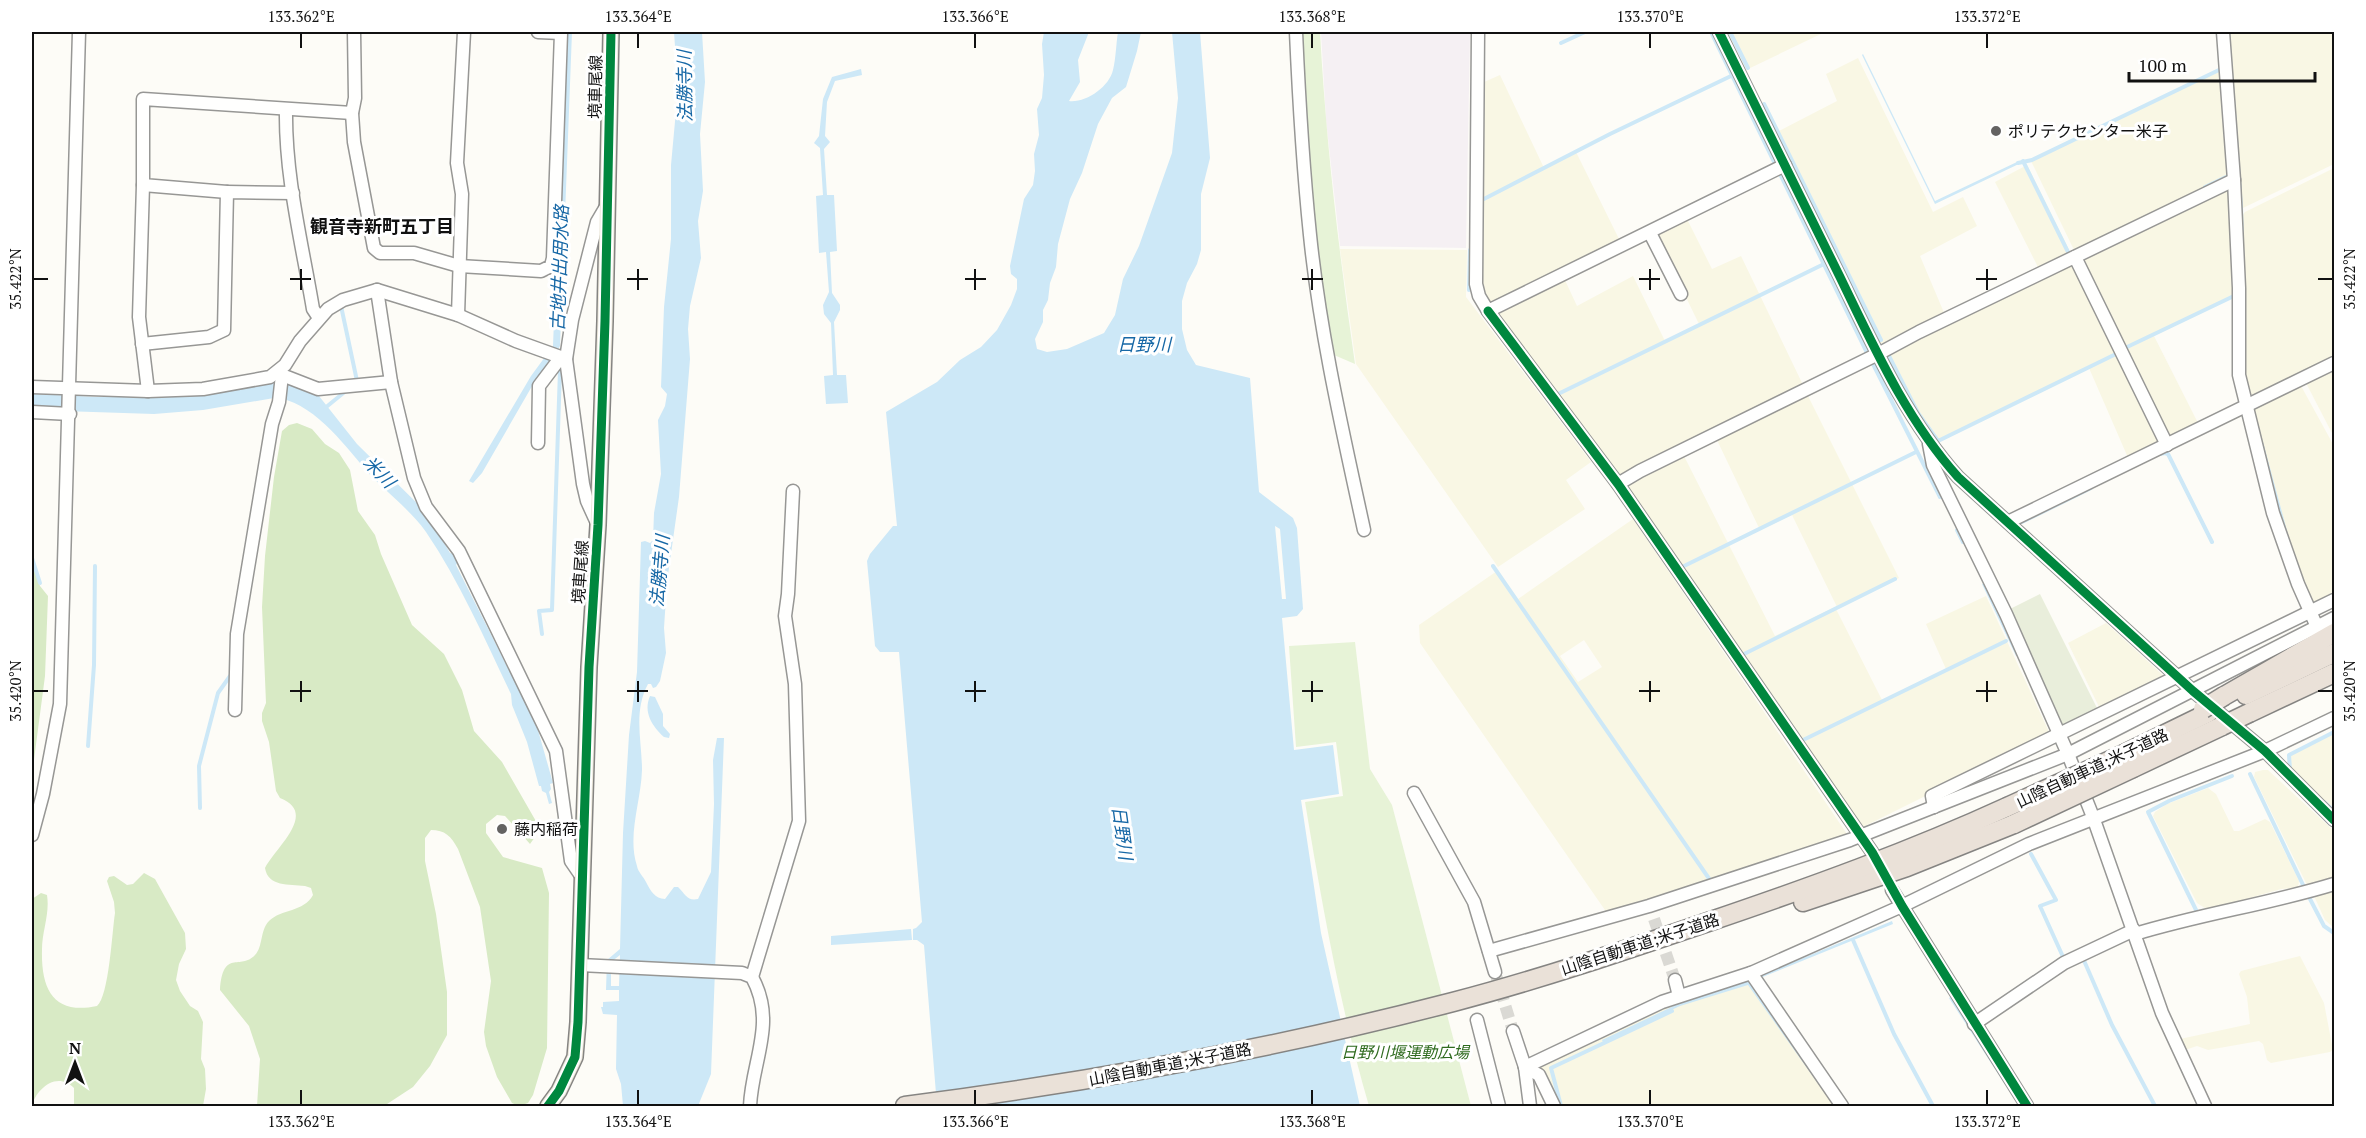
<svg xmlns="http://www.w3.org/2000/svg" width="2366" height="1138" font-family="'PT Serif','Noto Sans JP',serif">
  <rect width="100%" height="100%" fill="#fdfcf7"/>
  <!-- industrial -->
  <polygon fill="#f5f0f3" points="1321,32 1470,32 1466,248 1340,246 1326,120"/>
  <!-- farmland -->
  <g fill="#f9f7e4" fill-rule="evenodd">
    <polygon points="1727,32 1825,32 1746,70"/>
    <polygon points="2225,32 2334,32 2334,164 2243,208 2238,205"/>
    <polygon points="1858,58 1933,212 1963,197 1977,226 1920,256 1945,315 1885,344 1880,343 1777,132 1837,101 1826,74"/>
    <polygon points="2223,67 2231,173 2227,179 2079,251 2074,250 2031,161"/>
    <polygon points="1500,75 1544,168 1576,152 1620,241 1494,303 1487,302 1481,289 1482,83"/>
    <polygon points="2027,165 2070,252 2068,257 2040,271 1995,182"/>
    <polygon points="2334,168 2334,361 2253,400 2245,396 2238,220 2245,212"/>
    <polygon points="2227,187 2232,190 2236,296 2154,336 2199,425 2169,439 2081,263 2083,258"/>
    <polygon points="1687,219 1712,269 1741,256 1804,387 1621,476 1615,474 1492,313 1564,278 1577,306 1633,276 1665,341 1699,324 1655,234"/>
    <polygon points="1340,249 1467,250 1466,297 1591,462 1566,480 1585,509 1498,567 1356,364"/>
    <polygon points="2072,263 2162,441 2129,460 2089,368 1937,442 1914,409 1887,356 1889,351"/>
    <polygon points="2334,365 2334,437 2306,383"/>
    <polygon points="2300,384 2334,446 2334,597 2314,607 2308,589 2303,591 2250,406"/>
    <polygon points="1807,394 1899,578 1838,609 1792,515 1760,530 1716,438"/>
    <polygon points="1683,454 1775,636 1835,607 1882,700 1946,669 1926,624 1986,596 2050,734 1859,829 1624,488 1626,482"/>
    <path d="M1633,519L1847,834L1705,883L1607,913L1420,643L1419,625L1497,571L1518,599ZM1584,640L1602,667L1578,682L1560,656Z"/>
    <polygon points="2106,623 2167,679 2101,711 2068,643"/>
    <polygon points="2334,731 2334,812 2287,769 2288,754"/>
    <polygon points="2263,770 2268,770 2334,831 2334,880 2308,885 2306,883 2254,777 2255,772"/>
    <polygon points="2208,788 2216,794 2234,831 2239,831 2265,819 2270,822 2299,881 2298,888 2281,889 2208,910 2197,903 2153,816 2155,812 2167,804"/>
    <polygon points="2334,888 2334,928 2325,920 2314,896 2319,892"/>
    <polygon points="2300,956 2324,1003 2333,1050 2330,1052 2271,1063 2267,1060 2263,1044 2259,1041 2208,1050 2197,1046 2185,1050 2180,1039 2250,1024 2247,997 2239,974 2241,971"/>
    <polygon points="1748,979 1840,1106 1558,1106 1540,1065 1679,1001"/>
  </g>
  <!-- green -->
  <g fill="#e7f3d7">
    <path d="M1299,32H1320C1326,143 1339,253 1355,364L1334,355L1330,341L1304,137Z"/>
    <path d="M1355,642L1370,769L1392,805L1471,1106H1369C1340,1007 1322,904 1305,802L1343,796L1336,742L1296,747L1289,646Z"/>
  </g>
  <!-- forest -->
  <g fill="#d8eac5">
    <path d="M297,423L312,429L325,444L339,453L350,470L358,511L375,535L381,554L412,625L444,654L462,690L474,731L502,762L537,823L535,837L530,844L505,816L497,815L486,824V833L503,857L542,868L549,893L547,1048L533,1095L528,1103L519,1106L512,1103L497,1077L486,1046L484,1032L491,981L480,907L458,849C451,836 445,830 431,830L425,838V861L436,914L447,992V1035L430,1066L413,1087L384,1106H257L260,1059L249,1026L220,990C223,948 240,971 255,955C263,947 260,930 269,921C281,909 304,912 313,895L311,888L305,886C289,884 268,887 265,868C275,848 319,813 280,798L276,791L269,742L262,721V713L266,703L262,607L265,556L274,477L282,431L289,425Z"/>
    <polygon points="32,562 40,586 48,596 45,676 32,775"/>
    <path d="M144,873L155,879L185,933L186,949L179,964L176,980L180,991L190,1006L198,1011L203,1022L201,1059L205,1069L206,1089L203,1106H74V1088C56,1070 35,1091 32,1106V899L41,893L47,895C50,914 42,931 42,950C41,990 54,1015 97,1006C109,996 112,932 115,913L114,902L107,881L109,877L114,876L127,885L133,884Z"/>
  </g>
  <!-- cemetery -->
  <polygon fill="#e9eedb" points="2040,594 2099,712 2063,730 2008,610"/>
  <!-- water -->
  <g fill="#cde8f7" fill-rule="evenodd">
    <polygon points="565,32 572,32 560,346 551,362 535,381 482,473 473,483 469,481 531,376 553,346"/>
    <path d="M674,32H702L705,82L700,134L703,191L698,221L701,258L690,306L688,329L690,359L679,497L667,582L664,628L666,653L660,681L656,687L653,688L651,684H648C633,712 642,741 642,770C641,802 627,835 637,866C638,872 643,876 646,882C650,890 655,899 665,899L674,887H678C686,895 687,901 698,899L711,872L714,804L713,760L717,738H724L711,1074L698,1106H623L621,1084L616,1069L617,1015L603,1014L601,1007H603V1002L619,1001V990H606L607,960L620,949L623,833L629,735L637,672L641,542L645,541L650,543L653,540L654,513L661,474L658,420L665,406L667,394L661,387L664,307L671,239V165L678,89ZM620,955L619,986H611V962Z"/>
    <path d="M1044,32H1089L1078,60L1080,82L1069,101C1086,103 1109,87 1113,70C1116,58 1116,44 1118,32H1141L1137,51L1126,87L1112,98L1098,124L1082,173L1070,199L1058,244L1056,267L1050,283L1048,300L1043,310V322L1035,339L1037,349L1047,352L1067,349L1104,333L1115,315L1123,279L1139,246L1172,153L1178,98L1172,32H1200L1210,158L1201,194V250L1197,264L1187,283L1182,301V329L1187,350L1196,365L1250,378L1259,492L1293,518L1297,528L1303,609L1297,616L1282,618L1294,750L1333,745L1339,794L1301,800L1321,933L1360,1106H937L924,945L917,940H913V929L916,928L922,922L899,652H880L875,646L867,561L870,554L893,526H897L886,412L937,382L960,360L981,347L997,330L1011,305L1017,289V279L1011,274L1010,266L1024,199L1033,185L1035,171L1034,154L1039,135L1037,109L1042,98L1044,75L1042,44ZM1275,526L1280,529L1286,599H1282Z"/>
    <polygon points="2227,32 2230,32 2243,207 2245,287 2244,372 2292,549 2306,588 2291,557 2245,390"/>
    <polygon points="1863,54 1935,201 2019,161 2023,162 1935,204 1862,55"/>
    <polygon points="861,69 862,75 835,81 827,102 825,136 830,142 824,149 827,195 834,195 837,251 830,252 832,293 840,305 840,310 834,322 837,375 846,375 848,403 826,404 824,376 833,375 831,323 824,314 823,305 829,292 826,252 819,253 816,196 823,195 820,148 814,143 819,136 823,99 832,77"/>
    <path d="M273,380C289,384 306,386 319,396L357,444L425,511L442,533L440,536L450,553L454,554L458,562L456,565L523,698L532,709L553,783L550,784L551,789L549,792L552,803L549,804L546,793L542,791L541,786H539L527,742L512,705L511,694C485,640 460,582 426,532C409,508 384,491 365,469C344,444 310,399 274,398L203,410L154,414L32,410V394L99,397L168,396Z"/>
    <polygon points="1985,583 2019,655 2016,656 1982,584"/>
    <path d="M650,696L655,697L663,714V726L670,734L669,738L664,737C652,726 643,712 650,696Z"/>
    <polygon points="1892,921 1893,924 1760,978 1760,976"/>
    <polygon points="911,929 912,940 831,945 831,936"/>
    <polygon points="1749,981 1837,1106 1834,1106 1748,985 1680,1006 1603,1042 1602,1040 1680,1003"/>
    <polygon points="1952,996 2024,1106 2019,1106 1949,998"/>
  </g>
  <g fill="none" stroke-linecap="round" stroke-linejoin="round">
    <!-- stream -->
    <g stroke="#cde8f7" stroke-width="4">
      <polyline points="1711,32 1775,164"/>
      <polyline points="1730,32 1748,68"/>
      <polyline points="1561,43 1585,32"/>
      <polyline points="1764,104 1881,340"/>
      <polyline points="2023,161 2069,254"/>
      <polyline points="2018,163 2032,160 2221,69"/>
      <polyline points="1780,174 1868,355 1866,356"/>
      <polyline points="2205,187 2226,177"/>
      <polyline points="1482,200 1610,134 1731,76"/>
      <polyline points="1469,290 1470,250"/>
      <polyline points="341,306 357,381"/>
      <polyline points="2125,348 2236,295"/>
      <polyline points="1888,354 1918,413 1938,441 2118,353"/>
      <polyline points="1873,364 1940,497"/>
      <polyline points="1556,395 1824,264"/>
      <polyline points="325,408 347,390"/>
      <polyline points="2160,454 2165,453 2168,454 2212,542"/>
      <polyline points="2022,522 2091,488"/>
      <polyline points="1957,530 1963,542"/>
      <polyline points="32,558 40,583"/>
      <polyline points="1493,566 1710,880"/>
      <polyline points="1680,568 1916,452"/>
      <polyline points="542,634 539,611 552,610 560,370"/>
      <polyline points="1740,656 1895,579"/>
      <polyline points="1799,742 2006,641"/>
      <polyline points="88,746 94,665 95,566"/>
      <polyline points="2290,770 2289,755 2334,732"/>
      <polyline points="2250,774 2305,889"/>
      <polyline points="2324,802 2334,811"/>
      <polyline points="200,808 199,766 218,693 230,676"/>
      <polyline points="2031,854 2056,900 2040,906 2064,959 2066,958"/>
      <polyline points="2309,897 2324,926 2334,933"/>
      <polyline points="2198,914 2148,812 2169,801 2232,776"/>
      <polyline points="1853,940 1894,1034 1933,1106"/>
      <polyline points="2082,956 2112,1025 2155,1106"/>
      <polyline points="1561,1106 1551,1068 1672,1011"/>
    </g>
    <!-- minor-tunnel -->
    <g stroke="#dad9d4" stroke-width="12" stroke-dasharray="12 6" stroke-linecap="butt">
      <polyline points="1654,919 1675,980"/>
      <polyline points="1495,972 1513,1031"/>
    </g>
    <!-- minor casing -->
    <g stroke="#979795" stroke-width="15">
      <g id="minor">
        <polyline points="354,32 355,98 352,113 354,142 374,248 380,253 414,253 459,266 541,271 551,266 553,258 561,33 538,32"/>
        <path d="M1296,32C1299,100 1303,167 1310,235C1320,334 1343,433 1364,530"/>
        <polyline points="1478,32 1476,284 1479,296 1488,311 1785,165"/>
        <path d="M1719,32C1759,113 1799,195 1840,277C1874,347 1906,419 1958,477L2193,691L2265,751L2334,820"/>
        <polyline points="2223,32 2234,180 2239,288 2239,375 2273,513 2298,584 2317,627"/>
        <path d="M286,110C285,177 302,243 313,309L319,318"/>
        <polyline points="143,185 139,317 148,391"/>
        <polyline points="227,192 143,185 143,99 352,113"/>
        <polyline points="1650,233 1681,294"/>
        <polyline points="2075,257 2167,445"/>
        <polyline points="377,290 391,382 414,478 426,507 459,551 556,751 571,861 582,877"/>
        <polyline points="1488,311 1618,484 1872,852"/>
        <polyline points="458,315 462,194 457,163 464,32"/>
        <polyline points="142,344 209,337 224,330 227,192 293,193"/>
        <polyline points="282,375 318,389 391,382"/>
        <polyline points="32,387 148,391 203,389 270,377 285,365 300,341 328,309 343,300 377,290 458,315 516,341 566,359"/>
        <polyline points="32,412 70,414"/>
        <polyline points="538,443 539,386 561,357"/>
        <polyline points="1929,444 1933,465 2006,614 2068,754 2093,817 2162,1013 2205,1106"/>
        <polyline points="1618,484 1640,471 1878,354 1919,332 2234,180"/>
        <polyline points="2008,522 2334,363"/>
        <polyline points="597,523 587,501 583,484 566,359 572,320 597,222 607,205"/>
        <polyline points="235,710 237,634 272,424 279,402 282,375 278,372"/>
        <polyline points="1414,793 1474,902 1495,972"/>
        <polyline points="1934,807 1932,796 2334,600"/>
        <polyline points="32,835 43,794 60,704 79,32"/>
        <polyline points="1892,890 2027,1106"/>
        <path d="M2135,934C2200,914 2269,904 2334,884"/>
        <polyline points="1489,951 1649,906 1850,840 2068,754 2334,618"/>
        <path d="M580,965L742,973L752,977C777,1023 752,1060 750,1106"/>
        <polyline points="1751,973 1842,1106"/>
        <polyline points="752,977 799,821 795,684 785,616 788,594 793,491"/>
        <polyline points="1675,980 1679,996"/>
        <polyline points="1477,1020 1499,1106"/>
        <polyline points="1974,1024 2064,963 2134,930"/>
        <polyline points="1513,1031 1525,1067 1530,1106"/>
        <polyline points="1525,1067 1662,1002 1751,973 1902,906 2029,844 2265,751 2334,718"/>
        <polyline points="1525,1067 1539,1075 1554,1106"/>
      </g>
    </g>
    <!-- major casing -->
    <g stroke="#858482" stroke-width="18">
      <polyline id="major" points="548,1106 559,1091 575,1057 578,1022 589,667 598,525 605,321 611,32"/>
    </g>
    <!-- highway casing -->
    <g stroke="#858482" stroke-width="21">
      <g id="highway">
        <polyline points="2246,695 2334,653"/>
        <polyline points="2224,696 2334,633"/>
        <polyline points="2249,713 2334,673"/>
        <polyline points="2126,753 2208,713"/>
        <polyline points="2133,768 2222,726"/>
        <polyline points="1803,902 1907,867 2014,824"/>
        <path d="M905,1106C1090,1082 1273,1049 1453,1002C1541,979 1626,950 1711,921C1811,887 1911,851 2007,807"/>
      </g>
    </g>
    <!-- minor -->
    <use href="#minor" stroke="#fffffe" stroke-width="12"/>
    <!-- major -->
    <use href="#major" stroke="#ede9dc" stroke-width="15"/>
    <!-- highway -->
    <use href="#highway" stroke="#eae1d8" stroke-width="18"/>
    <!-- highway-bridge casing -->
    <g stroke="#858482" stroke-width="21" stroke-linecap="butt">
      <g id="highway-bridge">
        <polyline points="2203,709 2224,696"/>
        <polyline points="2222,726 2249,713"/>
        <polyline points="2007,807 2126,753"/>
        <polyline points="2014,824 2133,768"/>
      </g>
    </g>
    <!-- highway-bridge -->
    <use href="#highway-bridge" stroke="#eae1d8" stroke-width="18"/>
    <!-- cycleway casing -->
    <g stroke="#fff" stroke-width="13">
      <g id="cycleway">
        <path d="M1719,32C1759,113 1799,195 1840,277C1874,347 1906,419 1958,477L2193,691L2265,751L2334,820"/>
        <polyline points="1488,311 1618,484 1872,852 1902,906 2027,1106"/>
        <polyline points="548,1106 559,1091 575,1057 578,1022 589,667 598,525 605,321 611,32"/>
      </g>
    </g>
    <!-- cycleway -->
    <use href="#cycleway" stroke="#00873e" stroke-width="9"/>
  </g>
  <!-- ticks -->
  <path fill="none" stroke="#111" stroke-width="2" d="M301,33V48M638,33V48M975,33V48M1312,33V48M1650,33V48M1987,33V48M301,269V290M638,269V290M975,269V290M1312,269V290M1650,269V290M1987,269V290M33,279H48M290,279H311M627,279H648M965,279H986M1302,279H1323M1639,279H1660M1976,279H1997M2318,279H2333M301,681V702M638,681V702M975,681V702M1312,681V702M1650,681V702M1987,681V702M33,691H48M290,691H311M627,691H648M965,691H986M1302,691H1323M1639,691H1660M1976,691H1997M2318,691H2333M301,1090V1105M638,1090V1105M975,1090V1105M1312,1090V1105M1650,1090V1105M1987,1090V1105"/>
  <!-- markers -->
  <g fill="#646362" stroke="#fff" stroke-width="2">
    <circle cx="1996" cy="131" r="6"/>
    <circle cx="502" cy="829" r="6"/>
  </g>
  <g text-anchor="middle" stroke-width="6" stroke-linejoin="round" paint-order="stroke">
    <!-- street labels -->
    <g font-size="16" fill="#111" stroke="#fff">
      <text transform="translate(595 87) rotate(-89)" y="6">境車尾線</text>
      <text transform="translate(580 572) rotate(-86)" y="6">境車尾線</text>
      <text transform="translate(2092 768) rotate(-25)" y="6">山陰自動車道;米子道路</text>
      <text transform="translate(1640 944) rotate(-18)" y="6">山陰自動車道;米子道路</text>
      <text transform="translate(1170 1064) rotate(-11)" y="6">山陰自動車道;米子道路</text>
    </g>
    <!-- poi labels -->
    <g font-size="16" fill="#111" stroke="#fff" text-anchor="start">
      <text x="2008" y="137">ポリテクセンター米子</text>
      <text x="514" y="835">藤内稲荷</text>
    </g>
    <!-- park labels -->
    <g font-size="16" font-style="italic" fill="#2f6b1f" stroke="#fff">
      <text x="1405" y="1058">日野川堰運動広場</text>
    </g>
    <!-- water labels -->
    <g font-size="18" font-style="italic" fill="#1768a6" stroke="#fff">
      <text transform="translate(685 86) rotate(-91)" y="6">法勝寺川</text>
      <text transform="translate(560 268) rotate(-88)" y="6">古地井出用水路</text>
      <text x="1144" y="351">日野川</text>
      <text transform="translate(379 472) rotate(46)" y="6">米川</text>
      <text transform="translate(660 571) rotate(-85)" y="6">法勝寺川</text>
      <text transform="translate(1122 833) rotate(82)" y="6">日野川</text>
    </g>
    <!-- neighbourhood labels -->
    <g font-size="18" font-weight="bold" fill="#111" stroke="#fff">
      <text x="382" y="233">観音寺新町五丁目</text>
    </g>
  </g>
  <!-- border -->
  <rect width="2366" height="1138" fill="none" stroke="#ffffff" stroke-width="66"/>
  <!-- north arrow -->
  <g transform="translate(75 1063)" stroke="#ffffff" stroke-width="4.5" paint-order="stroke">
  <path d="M0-4.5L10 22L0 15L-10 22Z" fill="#111111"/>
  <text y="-9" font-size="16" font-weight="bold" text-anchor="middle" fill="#111111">N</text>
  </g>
  <!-- scale -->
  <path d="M2129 72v9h186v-9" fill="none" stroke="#111111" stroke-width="3"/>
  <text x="2138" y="72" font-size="18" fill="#111111" stroke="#ffffff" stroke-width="4.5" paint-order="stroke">100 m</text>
  <rect x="33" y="33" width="2300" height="1072" fill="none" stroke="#111" stroke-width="2"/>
  <g font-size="15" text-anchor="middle" fill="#111">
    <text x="301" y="22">133.362°E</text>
    <text x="638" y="22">133.364°E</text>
    <text x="975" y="22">133.366°E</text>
    <text x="1312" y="22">133.368°E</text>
    <text x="1650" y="22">133.370°E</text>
    <text x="1987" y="22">133.372°E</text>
    <text transform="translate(16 279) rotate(-90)" y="5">35.422°N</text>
    <text transform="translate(2350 279) rotate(-90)" y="5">35.422°N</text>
    <text transform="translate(16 691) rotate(-90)" y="5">35.420°N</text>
    <text transform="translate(2350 691) rotate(-90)" y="5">35.420°N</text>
    <text x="301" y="1127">133.362°E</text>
    <text x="638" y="1127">133.364°E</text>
    <text x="975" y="1127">133.366°E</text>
    <text x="1312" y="1127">133.368°E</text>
    <text x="1650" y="1127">133.370°E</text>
    <text x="1987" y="1127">133.372°E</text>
  </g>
</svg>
